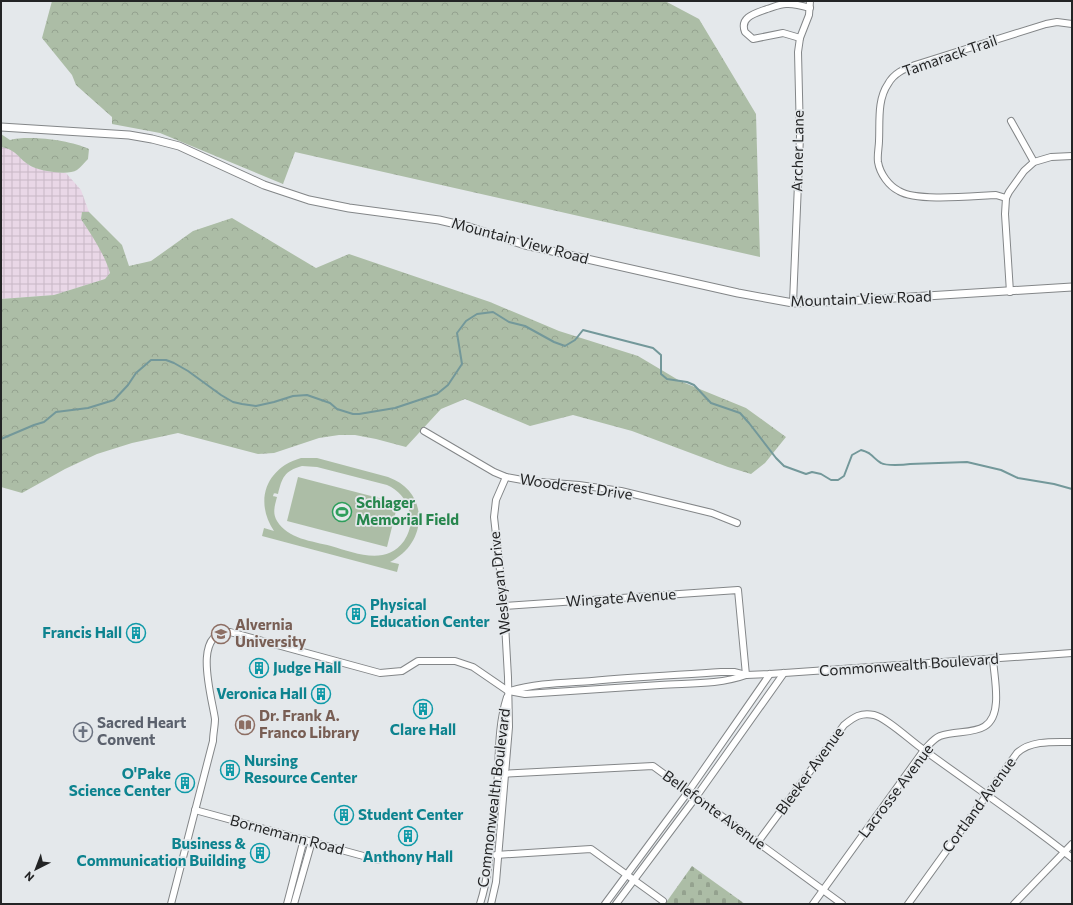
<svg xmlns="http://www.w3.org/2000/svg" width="1073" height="905" font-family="Commissioner,sans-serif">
  <defs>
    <pattern id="industrial-grid" width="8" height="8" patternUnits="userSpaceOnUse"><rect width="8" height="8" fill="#e9d7e7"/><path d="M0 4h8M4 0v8" fill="none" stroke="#c8b8c6"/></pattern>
    <pattern id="forest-crowns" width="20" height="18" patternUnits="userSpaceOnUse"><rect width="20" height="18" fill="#acbda6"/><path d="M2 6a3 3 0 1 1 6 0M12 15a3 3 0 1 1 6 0" fill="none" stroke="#94a28f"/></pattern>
    <pattern id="cemetery-stones" width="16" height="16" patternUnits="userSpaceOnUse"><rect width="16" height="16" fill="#acbda6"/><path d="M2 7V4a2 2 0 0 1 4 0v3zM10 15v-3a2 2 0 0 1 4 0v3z" fill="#94a28f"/></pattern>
  </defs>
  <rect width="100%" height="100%" fill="#e4e8eb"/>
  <!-- industrial -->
  <polygon fill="url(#industrial-grid)" points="1,147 11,149 30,166 46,171 66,173 81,190 89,212 82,213 81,219 100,247 107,263 110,273 105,279 54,295 1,299"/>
  <!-- forest -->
  <g fill="url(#forest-crowns)">
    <polygon points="52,1 665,1 699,19 756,114 760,257 295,152 283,184 160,133 112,124 112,117 76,85 72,75 42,38"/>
    <path d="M1,134L10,140C29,135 70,140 89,149L88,159C85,162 81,167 77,170C68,176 38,171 29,165C17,157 17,150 1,147Z"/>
    <path d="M82,212H89L122,245L129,266L151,261L193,231L232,218L316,268L349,254L490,302L559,331L638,356L680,381L746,408L786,437L765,463L751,474L728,467L632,431L573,415L530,426L465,399L441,409L406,447L376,439L355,435H339L319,438L274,453L258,454L178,433L132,443L97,454L65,469L22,493L1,487V299L54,295L105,279L110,273C104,253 92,236 81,219Z"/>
  </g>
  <!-- cemetery -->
  <polygon fill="url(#cemetery-stones)" points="692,866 745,904 665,904"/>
  <!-- park -->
  <g fill="#acbda6" fill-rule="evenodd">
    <path d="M301,458H317L388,477C430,492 428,543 390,562L399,564L397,572L262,536L264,528L274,531C254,501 266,468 301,458ZM302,466L317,467L387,485C400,491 408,501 410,515C412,524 409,533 404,541C386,566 355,553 331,546C312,541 288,539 277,521C272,513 275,505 277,497L273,496L272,499L276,487L274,493L278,494C282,478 284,471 302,466Z"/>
    <polygon points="298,477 398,503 387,547 287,521"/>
  </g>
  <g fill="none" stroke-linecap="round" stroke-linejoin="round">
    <!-- stream -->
    <path stroke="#73989a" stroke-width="2" d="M1,439L34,425L44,422L56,412L88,408L114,400L128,385L136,373L151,360H166L174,363L188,371L221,395L233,402L242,404L256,406L274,402L293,396L307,395L330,403L337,409L353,414H359L395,408L437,394L448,385L462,364L457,333L466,321L477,314L493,312L509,322L525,326L554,342L565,346L575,340L583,330L653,348L661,355V374L667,379L687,382L694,385L711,403L740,413L749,423L776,458L784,466L806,474L812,472L821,474L831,480H838L844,476L852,455L861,450C864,451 868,452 870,454C874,457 877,461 881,463C886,466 904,465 910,464L967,462L1001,470L1018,478L1054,484L1072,489"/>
    <!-- minor casing -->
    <g stroke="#838688" stroke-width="8">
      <g id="minor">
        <path d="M800,38L783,33L753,39L745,32C739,17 756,13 767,9C774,7 781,3 788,4C796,4 803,6 810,8"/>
        <polyline points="1011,121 1034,162"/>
        <path d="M1006,198L996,195C973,196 917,202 899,191C889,186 880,174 878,162C877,155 879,147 879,141C880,122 877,100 888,84C894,73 904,69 915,65L1046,24L1057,22L1072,24"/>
        <polyline points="1010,292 1005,214 1006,198 1009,192 1024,171 1034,162 1051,157 1072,156"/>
        <polyline points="793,303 800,136 798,52 800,38 809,15 810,1"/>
        <polyline points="424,431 494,472 506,477 528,481 579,485 621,491 712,513 737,523"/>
        <polyline points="504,606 738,590 746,675"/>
        <path d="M510,691C537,683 564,683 592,681C635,677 678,675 721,672H734L746,675L770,674L1072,653"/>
        <polyline points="498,774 653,766 842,904"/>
        <polyline points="195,810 378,860"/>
        <path d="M758,842L844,725C854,717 861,712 874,715C887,718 912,742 924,750C973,786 1025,820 1072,858"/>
        <polyline points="496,855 591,849 663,901"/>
        <path d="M171,904L213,741C213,734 215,726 215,719C212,697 191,631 230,632L380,673L402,671L418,661H455L473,667L508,691L525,694C570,691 615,688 660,685C689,683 718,685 746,675"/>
        <polyline points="287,904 304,839"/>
        <polyline points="294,904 312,841"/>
        <path d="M480,904C488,879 490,854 492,828C494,810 497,791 498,773C499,747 499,722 507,697"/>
        <polyline points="491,904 496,882 509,727 508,677 504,606 494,517 496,500 506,477"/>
        <polyline points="605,904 688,792 770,674"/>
        <polyline points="616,904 696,797 784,673"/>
        <path d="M813,904L924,750C929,745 933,739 940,736C964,728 994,739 996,702C997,688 994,673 993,659"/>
        <path d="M908,904L1017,753C1031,740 1054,742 1072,742"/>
        <polyline points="1014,904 1072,844"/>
      </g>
    </g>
    <!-- tertiary casing -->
    <g stroke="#838688" stroke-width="9">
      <polyline id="tertiary" points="1,127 129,135 152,139 179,146 264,185 309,200 349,208 439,220 469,227 525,245 738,293 793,303 847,301 1072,287"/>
    </g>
    <!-- minor -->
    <use href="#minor" stroke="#fff" stroke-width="6"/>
    <!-- tertiary -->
    <use href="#tertiary" stroke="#fff" stroke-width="7"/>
  </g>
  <!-- icons -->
  <defs>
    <g id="stadium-ring" transform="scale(1)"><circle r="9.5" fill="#e4e8eb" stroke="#2e9e5b" stroke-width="1.5"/><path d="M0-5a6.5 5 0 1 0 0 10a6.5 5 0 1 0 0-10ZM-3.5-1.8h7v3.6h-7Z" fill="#2e9e5b"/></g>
    <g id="building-ring" transform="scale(1)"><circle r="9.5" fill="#e4e8eb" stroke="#0f9aa8" stroke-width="1.5"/><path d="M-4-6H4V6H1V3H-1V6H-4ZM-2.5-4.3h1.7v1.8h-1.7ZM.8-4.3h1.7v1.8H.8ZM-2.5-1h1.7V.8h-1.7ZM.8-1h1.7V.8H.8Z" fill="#0f9aa8"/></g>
    <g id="university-ring" transform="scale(1)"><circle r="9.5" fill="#e4e8eb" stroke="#8d6e63" stroke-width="1.5"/><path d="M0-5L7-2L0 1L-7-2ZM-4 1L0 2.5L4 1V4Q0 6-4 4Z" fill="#8d6e63"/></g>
    <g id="library-ring" transform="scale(1)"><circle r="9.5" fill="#e4e8eb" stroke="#8d6e63" stroke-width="1.5"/><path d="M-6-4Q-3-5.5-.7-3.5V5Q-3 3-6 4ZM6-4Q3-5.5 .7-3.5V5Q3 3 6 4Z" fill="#8d6e63"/></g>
    <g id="church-ring" transform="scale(1)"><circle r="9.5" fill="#e4e8eb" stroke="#6b7280" stroke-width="1.5"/><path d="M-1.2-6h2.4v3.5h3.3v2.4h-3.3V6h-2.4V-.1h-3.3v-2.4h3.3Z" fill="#6b7280"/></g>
  </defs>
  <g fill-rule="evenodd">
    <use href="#stadium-ring" x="342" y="512"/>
    <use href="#building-ring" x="356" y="614"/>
    <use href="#building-ring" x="136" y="633"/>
    <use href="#university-ring" x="221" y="634"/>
    <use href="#building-ring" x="259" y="668"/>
    <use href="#building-ring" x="321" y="694"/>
    <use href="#building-ring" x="423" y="709"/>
    <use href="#library-ring" x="245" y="725"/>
    <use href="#church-ring" x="83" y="732"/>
    <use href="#building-ring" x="230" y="770"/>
    <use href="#building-ring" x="185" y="783"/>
    <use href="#building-ring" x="344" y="815"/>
    <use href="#building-ring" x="408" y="836"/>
    <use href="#building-ring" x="260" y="853"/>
  </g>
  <g text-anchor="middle" stroke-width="3.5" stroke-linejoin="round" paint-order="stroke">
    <!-- street labels -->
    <g font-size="15" fill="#232425" stroke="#e4e8eb">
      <text transform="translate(950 56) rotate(-19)" y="5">Tamarack Trail</text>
      <text transform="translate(798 151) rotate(-89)" y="5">Archer Lane</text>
      <text transform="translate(520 241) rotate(15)" y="5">Mountain View Road</text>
      <text transform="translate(861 299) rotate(-2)" y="5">Mountain View Road</text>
      <text transform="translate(576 487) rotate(8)" y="5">Woodcrest Drive</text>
      <text transform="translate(500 583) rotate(-96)" y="5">Wesleyan Drive</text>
      <text transform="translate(621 598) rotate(-4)" y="5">Wingate Avenue</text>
      <text transform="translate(909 665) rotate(-4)" y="5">Commonwealth Boulevard</text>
      <text transform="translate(810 771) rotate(-54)" y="5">Bleeker Avenue</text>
      <text transform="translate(896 791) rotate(-53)" y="5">Lacrosse Avenue</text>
      <text transform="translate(494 798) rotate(-83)" y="5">Commonwealth Boulevard</text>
      <text transform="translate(979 805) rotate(-54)" y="5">Cortland Avenue</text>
      <text transform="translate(714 810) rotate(36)" y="5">Bellefonte Avenue</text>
      <text transform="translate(287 835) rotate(15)" y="5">Bornemann Road</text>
    </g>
    <!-- leisure labels -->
    <g font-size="15" font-weight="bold" fill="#27864d" stroke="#e4e8eb" text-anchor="start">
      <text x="356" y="508">Schlager<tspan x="356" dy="17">Memorial Field</tspan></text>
    </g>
    <!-- culture labels -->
    <g font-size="15" font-weight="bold" fill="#0d838f" stroke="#e4e8eb" text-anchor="start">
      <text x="370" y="610">Physical<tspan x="370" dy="17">Education Center</tspan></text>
      <text x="122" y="638" text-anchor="end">Francis Hall</text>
      <text x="273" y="673">Judge Hall</text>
      <text x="307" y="699" text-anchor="end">Veronica Hall</text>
      <text x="423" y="735" text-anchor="middle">Clare Hall</text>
      <text x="244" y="766">Nursing<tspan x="244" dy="17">Resource Center</tspan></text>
      <text x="171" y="779" text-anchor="end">O'Pake<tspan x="171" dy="17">Science Center</tspan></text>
      <text x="358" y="820">Student Center</text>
      <text x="246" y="849" text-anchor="end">Business &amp;<tspan x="246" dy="17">Communication Building</tspan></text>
      <text x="408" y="862" text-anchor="middle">Anthony Hall</text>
    </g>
    <!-- education labels -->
    <g font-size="15" font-weight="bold" fill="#785e54" stroke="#e4e8eb" text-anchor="start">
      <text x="235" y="630">Alvernia<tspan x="235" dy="17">University</tspan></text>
      <text x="259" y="721">Dr. Frank A.<tspan x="259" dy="17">Franco Library</tspan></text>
    </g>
    <!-- worship labels -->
    <g font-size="15" font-weight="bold" fill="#5b616d" stroke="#e4e8eb" text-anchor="start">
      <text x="97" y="728">Sacred Heart<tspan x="97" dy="17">Convent</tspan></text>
    </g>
  </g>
  <!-- border -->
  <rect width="1073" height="905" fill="none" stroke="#232425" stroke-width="4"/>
  <!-- north arrow -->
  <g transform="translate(36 869) rotate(222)" stroke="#e4e8eb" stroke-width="3" paint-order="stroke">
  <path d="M0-3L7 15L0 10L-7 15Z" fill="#232425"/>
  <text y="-6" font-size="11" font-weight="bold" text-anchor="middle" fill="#232425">N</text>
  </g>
</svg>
